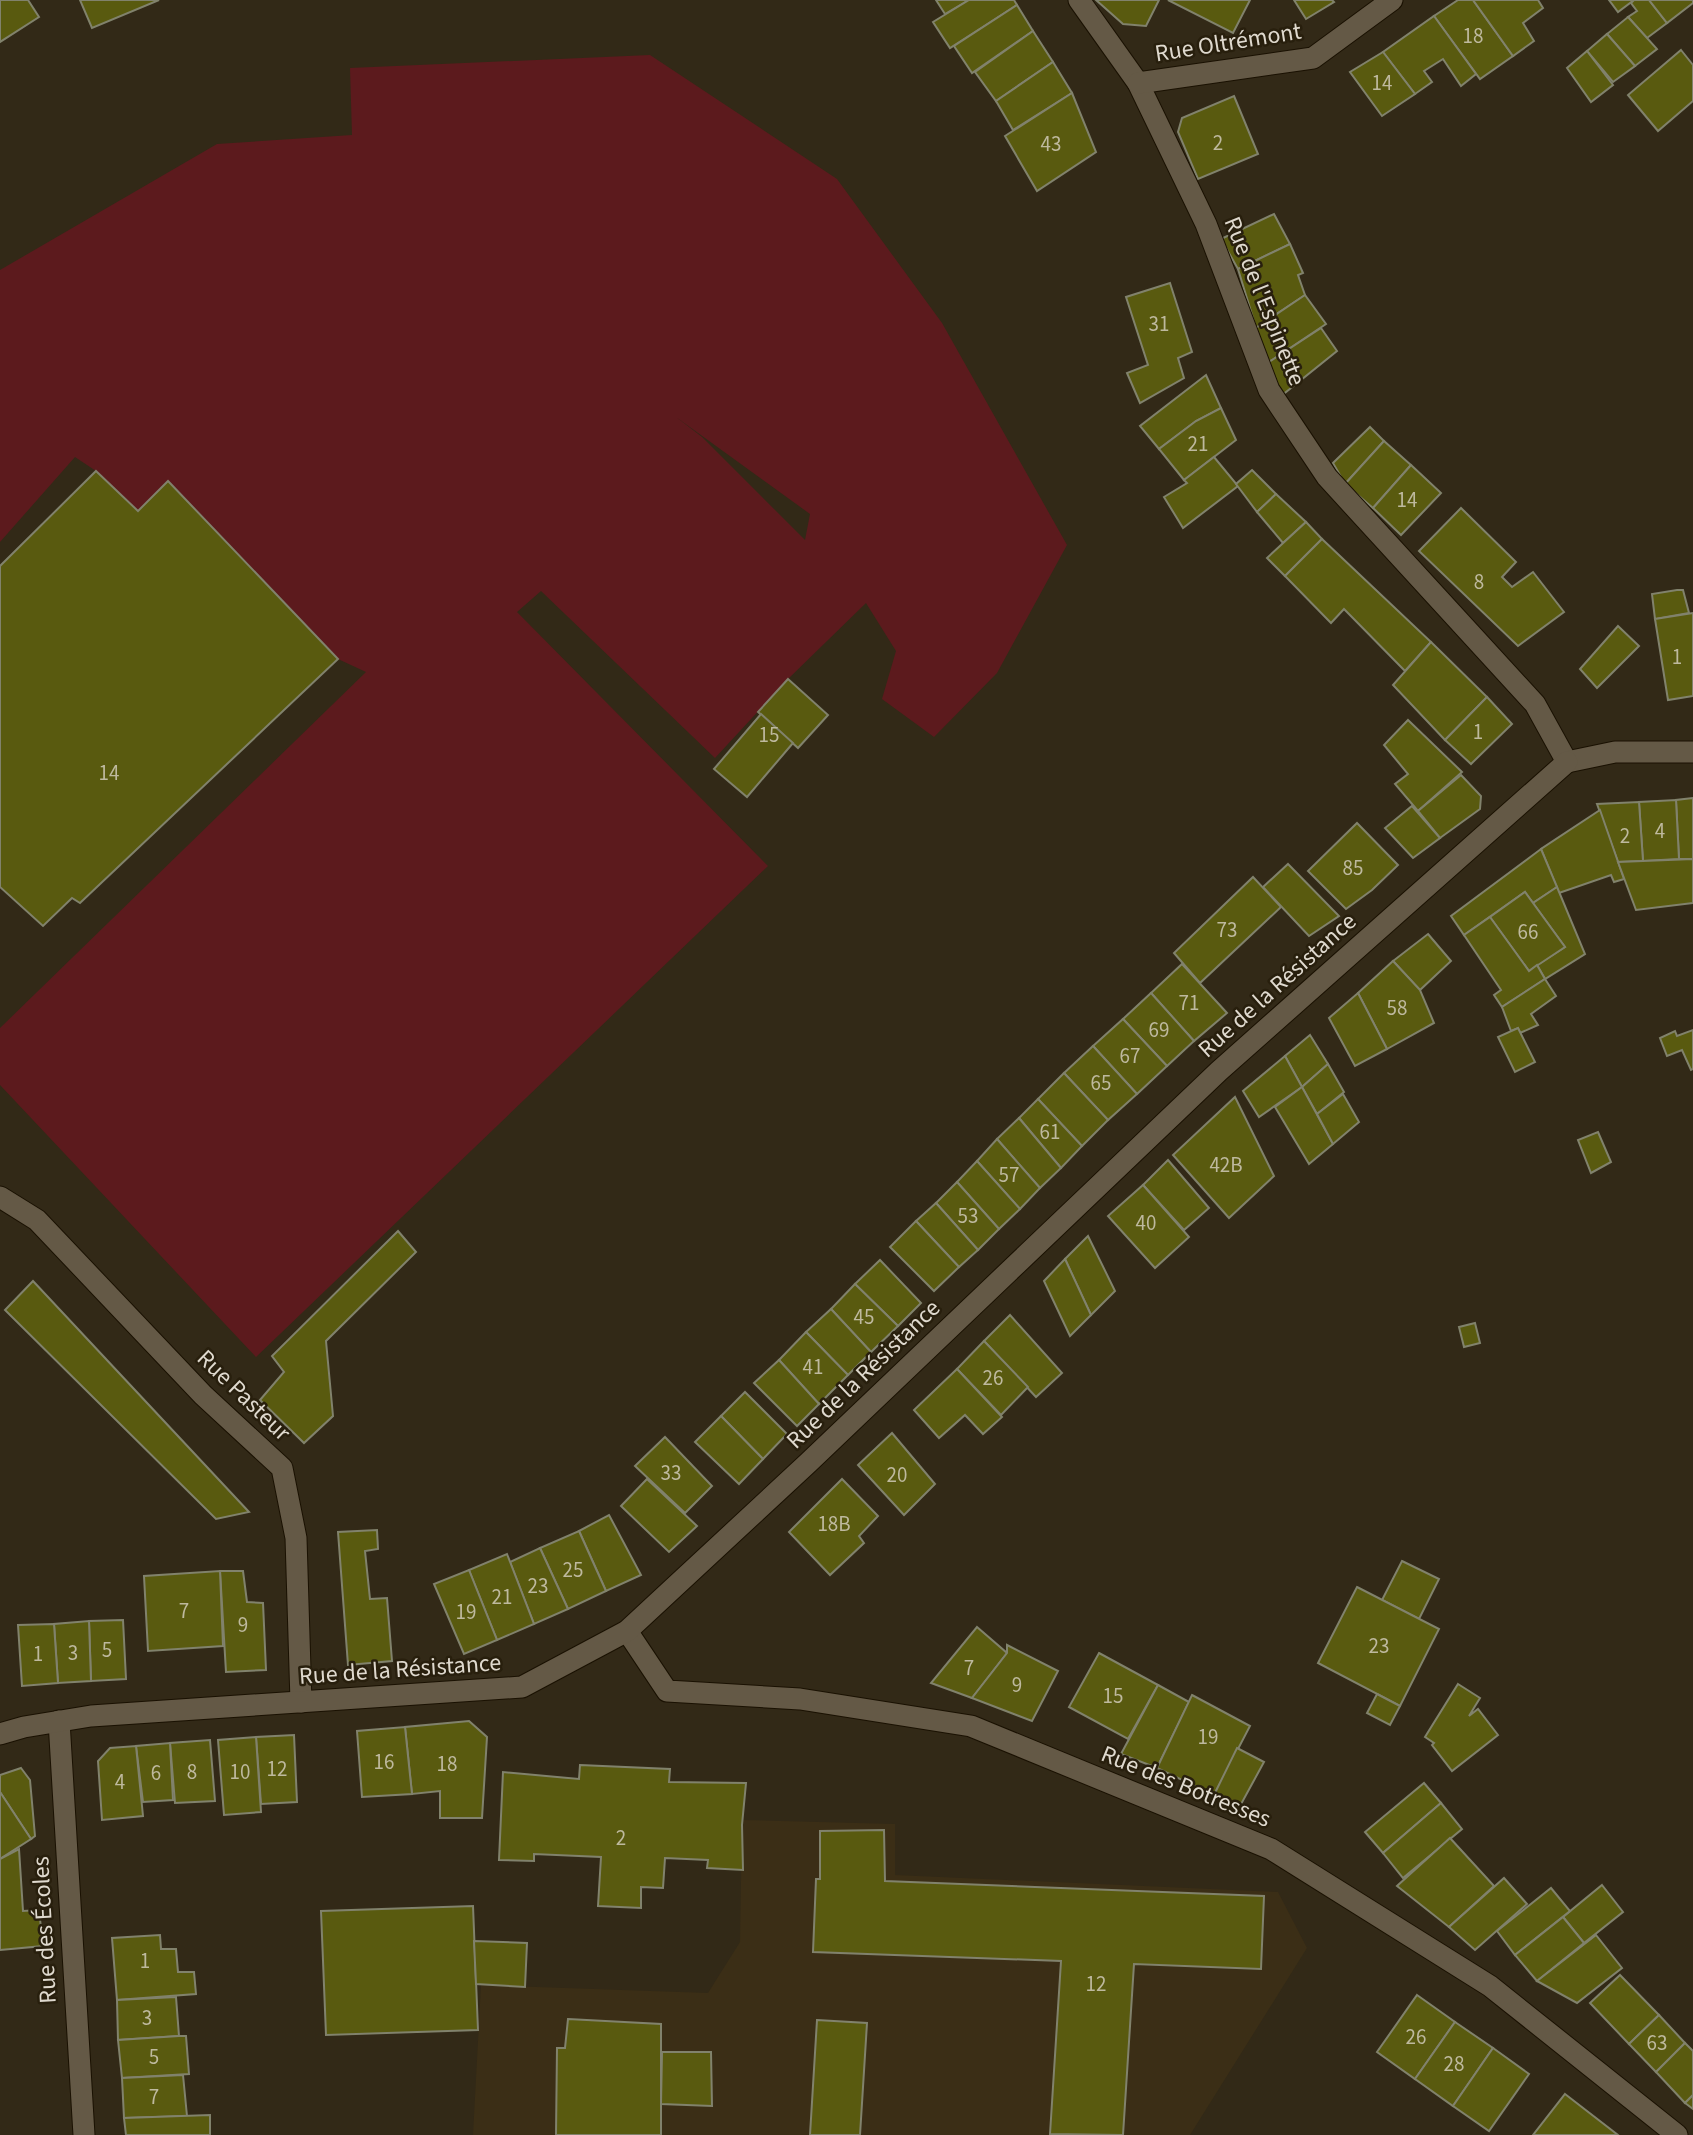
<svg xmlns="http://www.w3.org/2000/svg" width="1693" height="2135" font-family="'Source Sans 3',sans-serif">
  <rect width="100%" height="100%" fill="#322917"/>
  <!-- built -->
  <polygon fill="#3b2e16" points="742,1820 895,1824 895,1875 1278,1892 1307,1948 1190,2135 473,2135 481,1985 708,1993 740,1942"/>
  <!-- green -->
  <path fill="#5c1a1d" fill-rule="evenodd" d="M650,55L837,179L942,323L1067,545L997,673L934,737L882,699L896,651L866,603L788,679L715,758L541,591L517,612L768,866L256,1357L0,1085V1028L366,672L338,659L168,481L138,511L96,471L75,457L0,542V270L217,144L352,135L350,68ZM676,417L810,514L805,540L702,437Z"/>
  <!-- building -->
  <g fill="#595a0f" stroke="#81826c" stroke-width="2">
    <polygon points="0,0 28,0 39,17 0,42"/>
    <polygon points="80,0 159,0 92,28"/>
    <polygon points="936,0 969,0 945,14"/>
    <polygon points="969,0 1014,0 1017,5 950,48 933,22"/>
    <polygon points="1096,0 1159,0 1146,26 1123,24"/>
    <polygon points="1168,0 1250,0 1233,33"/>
    <polygon points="1294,0 1332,0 1334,2 1306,19"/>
    <polygon points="1458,0 1473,0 1513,56 1480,79 1434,16"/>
    <polygon points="1473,0 1538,0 1543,8 1523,23 1534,41 1513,56"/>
    <polygon points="1609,0 1634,0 1618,12"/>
    <polygon points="1634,0 1649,0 1667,23 1647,38 1628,17 1637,11 1631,3"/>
    <polygon points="1649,0 1693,0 1693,3 1667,23"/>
    <polygon points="1017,5 1033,31 972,73 954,46"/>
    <polygon points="1434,16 1476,74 1461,86 1443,59 1424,71 1432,82 1415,94 1383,52"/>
    <polygon points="1628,17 1657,49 1635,66 1607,34"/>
    <polygon points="1033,31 1053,62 996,101 975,72"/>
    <polygon points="1607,34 1635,66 1613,82 1587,51"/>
    <polygon points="1681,50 1693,65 1693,101 1658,131 1628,95"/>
    <polygon points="1587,51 1613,85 1591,102 1567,68"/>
    <polygon points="1383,52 1415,94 1382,116 1350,72"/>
    <polygon points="1053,62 1072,93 1013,130 996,101"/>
    <polygon points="1072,93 1096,152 1037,191 1005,136"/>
    <polygon points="1234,96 1258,154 1198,179 1178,132 1182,118"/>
    <polygon points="1274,214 1290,244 1238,269 1221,239"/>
    <polygon points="1290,244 1303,273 1298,275 1305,295 1256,328 1238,269"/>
    <polygon points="1170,283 1192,352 1178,358 1184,378 1140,403 1127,373 1148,365 1126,297"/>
    <polygon points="1305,295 1326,324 1269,362 1256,328"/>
    <polygon points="1321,328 1337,351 1281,396 1269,362"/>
    <polygon points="1206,375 1221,408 1196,421 1159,449 1140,426"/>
    <polygon points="1221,408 1236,440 1184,480 1159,449 1196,421"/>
    <polygon points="1370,427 1384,441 1345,484 1333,463"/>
    <polygon points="1384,441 1411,465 1373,508 1345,484"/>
    <polygon points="1214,457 1238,486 1183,528 1164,497 1187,483 1184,480"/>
    <polygon points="1411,465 1441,493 1401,535 1373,508"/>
    <polygon points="1252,470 1276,494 1257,512 1236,484"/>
    <polygon points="96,471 138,511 168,481 338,659 80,903 72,898 43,926 0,887 0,566"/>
    <polygon points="1276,494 1306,522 1283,543 1257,512"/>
    <polygon points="1461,508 1516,562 1502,577 1512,587 1533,572 1564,612 1518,646 1419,551"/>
    <polygon points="1306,522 1322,539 1285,576 1267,558"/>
    <polygon points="1322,539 1431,642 1405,671 1344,609 1331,623 1285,576"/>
    <polygon points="1677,590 1683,590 1689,613 1655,619 1652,594"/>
    <polygon points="1693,613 1693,696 1668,700 1655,619"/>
    <polygon points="1618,626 1639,646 1597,688 1580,669"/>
    <polygon points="1431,642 1487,697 1445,740 1393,685"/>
    <polygon points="788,679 828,715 798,748 758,712"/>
    <polygon points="1487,697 1512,724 1471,764 1445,740"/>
    <polygon points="761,714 793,743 747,797 714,769"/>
    <polygon points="1408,720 1462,772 1418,811 1395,784 1408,774 1384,745"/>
    <polygon points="1461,775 1481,796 1480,809 1440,838 1418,811"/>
    <polygon points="1693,798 1693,859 1679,859 1676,800"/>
    <polygon points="1676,800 1679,859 1643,861 1639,802"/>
    <polygon points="1639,802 1643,861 1618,862 1597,804"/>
    <polygon points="1412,806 1440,838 1413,858 1385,828"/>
    <polygon points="1600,810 1624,879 1614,882 1611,875 1559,893 1541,849"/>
    <polygon points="1357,823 1398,865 1372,890 1346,909 1308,871"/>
    <polygon points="1541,849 1557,887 1533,903 1525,892 1464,935 1451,916"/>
    <polygon points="1693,859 1693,903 1636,910 1618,862"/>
    <polygon points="1288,864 1339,916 1309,936 1263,887"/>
    <polygon points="1253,877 1281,907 1200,983 1174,953"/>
    <polygon points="1557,887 1585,954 1545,979 1537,965 1565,947 1533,903"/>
    <polygon points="1525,892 1565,947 1529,971 1490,917"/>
    <polygon points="1490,917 1529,971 1537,965 1545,979 1502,1007 1494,995 1501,990 1464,935"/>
    <polygon points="1428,934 1451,961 1420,990 1393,961"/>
    <polygon points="1393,961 1420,990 1434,1023 1387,1049 1358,993"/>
    <polygon points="1182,964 1227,1013 1194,1041 1151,993"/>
    <polygon points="1545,979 1556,996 1531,1014 1538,1025 1520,1033 1518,1028 1511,1031 1502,1007"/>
    <polygon points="1151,993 1194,1041 1167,1066 1123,1019"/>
    <polygon points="1358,993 1387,1049 1355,1066 1329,1018"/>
    <polygon points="1123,1019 1167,1066 1137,1094 1093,1046"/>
    <polygon points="1518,1028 1535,1062 1515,1072 1498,1037"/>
    <polygon points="1693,1030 1693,1069 1691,1070 1682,1050 1667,1056 1660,1038 1675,1031 1677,1036"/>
    <polygon points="1310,1035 1328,1064 1302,1087 1285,1056"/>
    <polygon points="1093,1046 1137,1094 1108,1120 1064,1073"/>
    <polygon points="1285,1056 1302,1087 1259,1117 1243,1091"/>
    <polygon points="1328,1064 1344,1092 1317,1114 1302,1087"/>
    <polygon points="1064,1073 1108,1120 1082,1146 1038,1099"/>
    <polygon points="1302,1087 1333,1144 1309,1164 1275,1107"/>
    <polygon points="1343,1094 1359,1122 1333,1144 1317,1114"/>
    <polygon points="1235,1097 1274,1176 1229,1218 1173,1155"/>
    <polygon points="1038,1099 1082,1146 1061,1168 1019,1118"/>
    <polygon points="1019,1118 1061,1168 1040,1188 997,1139"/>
    <polygon points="1598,1132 1611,1162 1591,1173 1578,1140"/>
    <polygon points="997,1139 1040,1188 1020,1209 977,1161"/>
    <polygon points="1168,1160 1209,1208 1184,1230 1143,1185"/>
    <polygon points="977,1161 1020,1209 999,1229 957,1182"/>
    <polygon points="957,1182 999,1229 978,1250 936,1203"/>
    <polygon points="1143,1185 1189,1237 1155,1268 1108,1216"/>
    <polygon points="936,1203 978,1250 959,1267 916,1221"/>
    <polygon points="916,1221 959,1267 934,1291 890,1247"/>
    <polygon points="398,1231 416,1252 326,1341 333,1416 304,1443 260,1400 284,1372 272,1356"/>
    <polygon points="1088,1236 1115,1291 1091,1315 1065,1259"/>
    <polygon points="1065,1259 1091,1315 1070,1336 1044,1281"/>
    <polygon points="880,1260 921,1303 898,1326 855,1284"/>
    <polygon points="33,1281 249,1512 216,1519 5,1310"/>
    <polygon points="855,1284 898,1326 871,1352 831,1309"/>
    <polygon points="831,1309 871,1352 848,1375 806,1332"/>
    <polygon points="1010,1315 1062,1373 1036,1397 984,1341"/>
    <polygon points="1475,1323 1480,1343 1464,1347 1459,1327"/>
    <polygon points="806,1332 848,1375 819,1404 779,1360"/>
    <polygon points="984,1341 1028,1387 1001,1415 957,1369"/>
    <polygon points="779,1360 819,1404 797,1426 754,1383"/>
    <polygon points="957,1369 1002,1417 983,1434 965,1415 939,1438 914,1410"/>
    <polygon points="745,1392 787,1434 763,1459 721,1416"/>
    <polygon points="721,1416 763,1459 739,1484 695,1442"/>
    <polygon points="892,1433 935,1484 904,1515 858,1465"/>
    <polygon points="665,1437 712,1486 685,1513 635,1466"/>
    <polygon points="647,1479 697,1526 669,1552 621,1506"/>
    <polygon points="842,1479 878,1516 859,1536 864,1543 830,1575 789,1532"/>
    <polygon points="609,1515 641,1575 606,1591 579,1531"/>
    <polygon points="377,1530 378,1549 365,1551 370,1599 387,1598 392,1661 348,1665 338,1532"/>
    <polygon points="579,1531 606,1591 568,1609 540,1548"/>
    <polygon points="540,1548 568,1609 534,1624 510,1562"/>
    <polygon points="507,1554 534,1624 497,1640 469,1570"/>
    <polygon points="1402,1561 1439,1579 1419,1619 1382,1600"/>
    <polygon points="469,1570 497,1640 464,1654 434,1584"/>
    <polygon points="220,1571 243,1571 247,1602 263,1603 266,1670 226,1672"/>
    <polygon points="220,1571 223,1646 148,1651 144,1576"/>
    <polygon points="1357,1587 1439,1629 1400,1706 1318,1663"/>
    <polygon points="123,1620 126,1679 91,1681 89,1621"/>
    <polygon points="89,1621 91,1681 58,1683 54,1624"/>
    <polygon points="54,1624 58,1683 22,1686 18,1625"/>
    <polygon points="977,1627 1007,1653 972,1698 931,1683"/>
    <polygon points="1007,1645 1058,1671 1032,1721 972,1698 1007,1653"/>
    <polygon points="1099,1653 1158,1685 1128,1739 1069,1707"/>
    <polygon points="1458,1684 1480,1698 1469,1716 1478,1709 1498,1735 1452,1771 1432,1745 1434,1743 1425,1737"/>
    <polygon points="1158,1685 1189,1702 1157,1768 1121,1754"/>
    <polygon points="1377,1694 1400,1706 1390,1725 1367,1713"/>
    <polygon points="1192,1695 1250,1726 1214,1795 1157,1768"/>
    <polygon points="469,1721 487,1737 482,1818 440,1818 440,1791 412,1794 405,1727"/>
    <polygon points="405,1727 412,1794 362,1797 357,1731"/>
    <polygon points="294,1735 297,1802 261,1804 256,1737"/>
    <polygon points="256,1737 261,1812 224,1815 218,1740"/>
    <polygon points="210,1740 215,1801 175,1803 170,1743"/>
    <polygon points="170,1743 173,1800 143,1802 136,1746"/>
    <polygon points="136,1746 143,1816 102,1820 98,1761 110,1748"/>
    <polygon points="1237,1748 1264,1762 1240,1806 1214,1795"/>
    <polygon points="580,1765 670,1769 669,1782 746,1783 742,1825 743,1870 707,1868 708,1860 665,1858 663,1888 641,1887 641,1908 598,1906 601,1857 534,1854 534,1861 499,1860 503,1772 579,1779"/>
    <polygon points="21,1768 30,1780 35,1836 31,1839 0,1792 0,1775"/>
    <polygon points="1424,1783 1441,1803 1383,1853 1365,1832"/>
    <polygon points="0,1792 31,1839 0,1859"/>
    <polygon points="1441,1803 1462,1829 1403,1878 1383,1853"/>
    <polygon points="884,1830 885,1881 1264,1896 1261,1969 1134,1964 1123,2135 1050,2134 1061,1961 813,1952 816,1879 820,1879 820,1831"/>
    <polygon points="1450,1838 1494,1886 1449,1927 1397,1886"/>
    <polygon points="19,1849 23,1911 39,1910 43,1946 0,1950 0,1859"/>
    <polygon points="1504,1878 1527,1904 1475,1950 1449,1927"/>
    <polygon points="1602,1885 1623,1912 1584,1943 1563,1917"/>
    <polygon points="1551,1888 1570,1911 1515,1955 1497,1931"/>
    <polygon points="473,1906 478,2030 326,2035 321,1911"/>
    <polygon points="1563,1917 1584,1943 1537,1981 1515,1955"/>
    <polygon points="160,1935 161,1949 176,1949 178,1972 194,1972 196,1994 117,2000 112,1938"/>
    <polygon points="1596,1935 1622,1968 1577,2003 1537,1981"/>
    <polygon points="474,1941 527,1943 525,1987 476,1984"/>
    <polygon points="1620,1975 1659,2015 1629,2044 1590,2003"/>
    <polygon points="1417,1995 1455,2022 1415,2079 1377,2052"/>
    <polygon points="176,1997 179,2036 118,2040 117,2000"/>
    <polygon points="1659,2015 1685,2043 1656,2072 1629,2044"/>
    <polygon points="568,2019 661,2024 661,2135 556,2135 557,2048 565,2048"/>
    <polygon points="817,2020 867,2023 860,2135 810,2135"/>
    <polygon points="1455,2022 1493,2048 1453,2106 1415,2079"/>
    <polygon points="179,2036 186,2036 189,2074 122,2078 118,2040"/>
    <polygon points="1685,2043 1693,2051 1693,2095 1685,2103 1656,2072"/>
    <polygon points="1493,2048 1529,2074 1489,2131 1453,2106"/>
    <polygon points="662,2052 711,2052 712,2106 661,2104"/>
    <polygon points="183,2075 187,2116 124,2118 122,2078"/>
    <polygon points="1565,2094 1618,2135 1533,2135"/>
    <polygon points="1693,2095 1693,2109 1685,2103"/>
    <polygon points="210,2115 210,2135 126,2135 124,2118"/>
  </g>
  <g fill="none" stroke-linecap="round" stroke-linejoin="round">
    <!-- minor casing -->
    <g stroke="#1a1102" stroke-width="23">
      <g id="minor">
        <polyline points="1079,0 1138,83 1206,224 1269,390 1327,477 1535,704 1567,762"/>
        <polyline points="1138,83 1313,58 1392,0"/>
        <polyline points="1567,762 1615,752 1693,752"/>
        <polyline points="0,1197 37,1220 203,1395 282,1468 296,1538 301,1702"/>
        <polyline points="627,1631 667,1691 800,1699 971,1726 1271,1849 1490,1986 1677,2135"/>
        <polyline points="59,1721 84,2135"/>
        <polyline points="0,1734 24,1727 91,1716 522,1687 627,1631 808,1463 1219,1071 1567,762"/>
      </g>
    </g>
    <!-- minor -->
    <use href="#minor" stroke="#645946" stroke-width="21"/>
  </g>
  <g text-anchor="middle" stroke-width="5" stroke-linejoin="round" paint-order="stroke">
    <!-- number labels -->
    <g font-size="21" fill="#beb99e">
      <text x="1473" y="43">18</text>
      <text x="1382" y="90">14</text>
      <text x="1218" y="150">2</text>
      <text x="1051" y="151">43</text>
      <text x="1159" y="331">31</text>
      <text x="1198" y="451">21</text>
      <text x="1407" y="507">14</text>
      <text x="1479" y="589">8</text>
      <text x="1677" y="664">1</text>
      <text x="1478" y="739">1</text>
      <text x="769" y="742">15</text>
      <text x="109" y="780">14</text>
      <text x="1660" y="838">4</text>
      <text x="1625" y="843">2</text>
      <text x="1353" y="875">85</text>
      <text x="1227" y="937">73</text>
      <text x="1528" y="939">66</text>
      <text x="1189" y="1010">71</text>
      <text x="1397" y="1015">58</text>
      <text x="1159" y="1037">69</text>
      <text x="1130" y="1063">67</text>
      <text x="1101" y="1090">65</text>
      <text x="1050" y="1139">61</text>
      <text x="1226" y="1172">42B</text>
      <text x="1009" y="1182">57</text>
      <text x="968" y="1223">53</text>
      <text x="1146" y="1230">40</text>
      <text x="864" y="1324">45</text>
      <text x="813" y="1374">41</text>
      <text x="993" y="1385">26</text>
      <text x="671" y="1480">33</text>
      <text x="897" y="1482">20</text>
      <text x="834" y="1531">18B</text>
      <text x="573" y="1577">25</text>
      <text x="538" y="1593">23</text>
      <text x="502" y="1604">21</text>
      <text x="184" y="1618">7</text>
      <text x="466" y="1619">19</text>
      <text x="243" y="1632">9</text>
      <text x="1379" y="1653">23</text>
      <text x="107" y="1657">5</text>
      <text x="73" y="1660">3</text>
      <text x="38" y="1661">1</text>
      <text x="969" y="1675">7</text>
      <text x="1017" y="1692">9</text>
      <text x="1113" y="1703">15</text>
      <text x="1208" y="1744">19</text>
      <text x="384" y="1769">16</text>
      <text x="447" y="1771">18</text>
      <text x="277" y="1776">12</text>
      <text x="192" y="1779">8</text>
      <text x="240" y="1779">10</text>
      <text x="156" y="1780">6</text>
      <text x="120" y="1789">4</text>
      <text x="621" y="1845">2</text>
      <text x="145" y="1968">1</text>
      <text x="1096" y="1991">12</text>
      <text x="147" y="2025">3</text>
      <text x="1416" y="2044">26</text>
      <text x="1657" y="2050">63</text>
      <text x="154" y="2064">5</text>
      <text x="1454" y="2071">28</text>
      <text x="154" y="2104">7</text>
    </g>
    <!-- street labels -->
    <g font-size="24" fill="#dfd9ce" stroke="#281f0d">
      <text transform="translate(1228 42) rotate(-9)" y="8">Rue Oltrémont</text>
      <text transform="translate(1265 301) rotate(68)" y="8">Rue de l'Espinette</text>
      <text transform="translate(1277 985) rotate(-42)" y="8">Rue de la Résistance</text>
      <text transform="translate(863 1374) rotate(-44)" y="8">Rue de la Résistance</text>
      <text transform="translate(244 1395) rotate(44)" y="8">Rue Pasteur</text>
      <text transform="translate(400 1669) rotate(-4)" y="8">Rue de la Résistance</text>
      <text transform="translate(1186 1786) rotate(22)" y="8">Rue des Botresses</text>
      <text transform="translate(44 1930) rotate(-93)" y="8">Rue des Écoles</text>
    </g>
  </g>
</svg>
